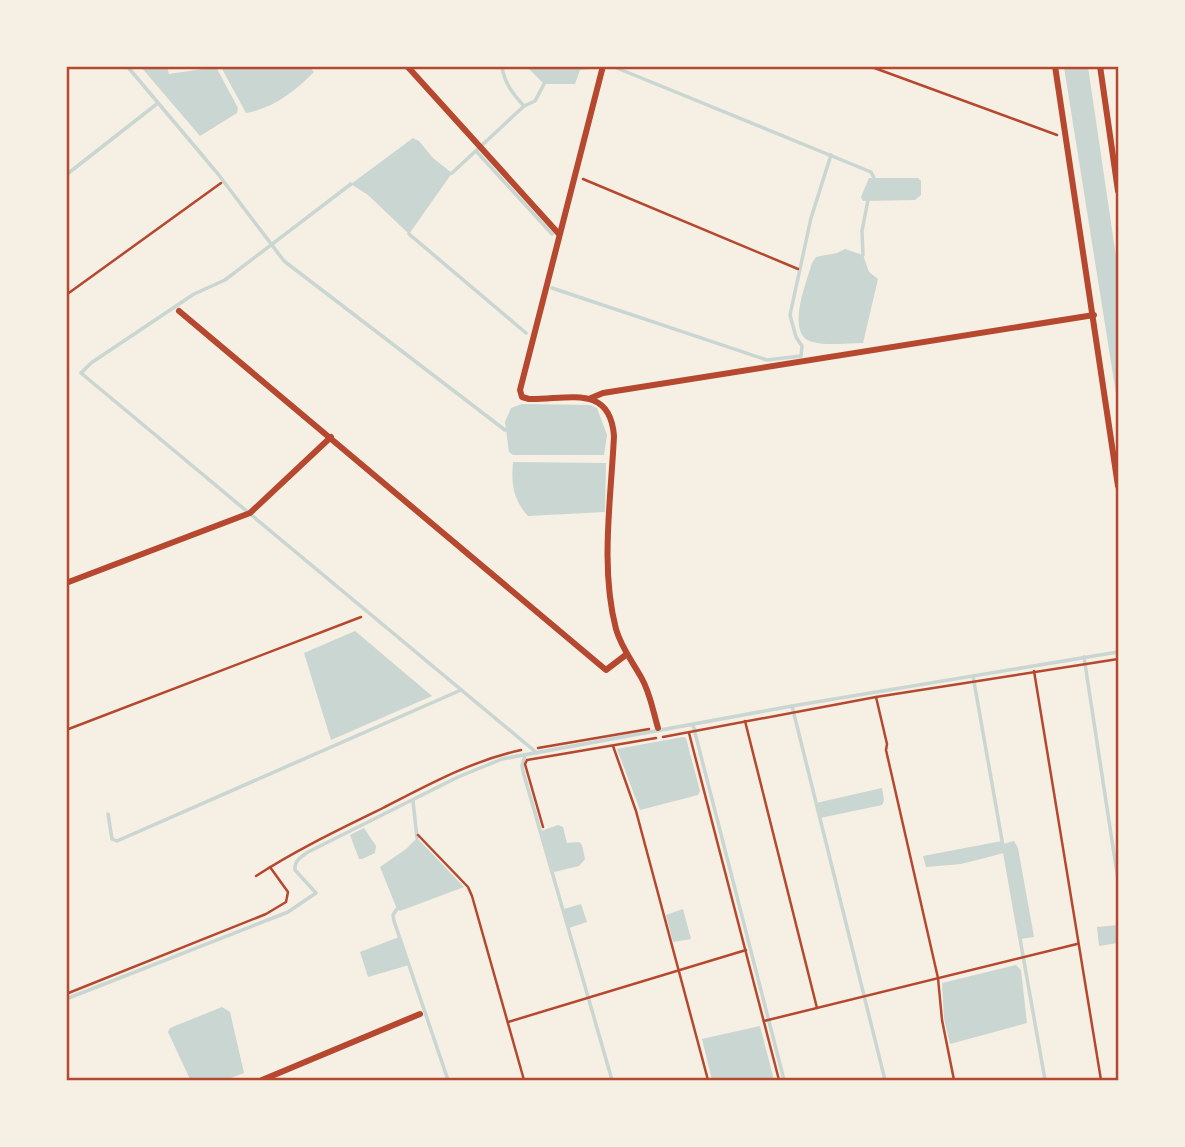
<svg xmlns="http://www.w3.org/2000/svg" width="1185" height="1147" font-family="Manrope,sans-serif">
  <rect width="100%" height="100%" fill="#f6efe4"/>
  <!-- water -->
  <g fill="#c9d6d2">
    <polygon points="141,67 167,67 169,74 216,67 238,108 237,113 200,136"/>
    <path d="M221,67H310L314,72C295,91 274,108 246,113Z"/>
    <polygon points="527,67 593,67 592,69 580,70 575,84 544,84"/>
    <polygon points="1064,67 1088,67 1118,270 1118,406"/>
    <polygon points="413,138 419,141 433,158 452,173 409,234 368,195 351,184"/>
    <polygon points="869,178 918,178 921,181 921,195 915,200 863,201 861,197"/>
    <path d="M845,249L863,255L869,272L878,279L863,343C847,343 828,346 813,342C784,336 807,281 812,263L816,257L837,253Z"/>
    <polygon points="522,404 590,405 597,408 607,435 604,455 513,455 509,452 505,422 511,408"/>
    <path d="M513,462L606,463L605,512L528,516C513,500 511,483 513,462Z"/>
    <polygon points="355,631 432,696 331,740 304,653"/>
    <polygon points="683,737 686,738 700,791 698,795 640,810 617,749"/>
    <polygon points="882,788 884,801 882,805 820,818 816,803"/>
    <polygon points="558,825 563,827 567,843 579,842 582,845 585,859 579,866 554,872 541,831"/>
    <polygon points="364,828 376,846 375,853 362,859 359,859 350,835"/>
    <polygon points="417,838 464,887 400,911 397,909 380,867 406,849"/>
    <polygon points="1002,841 1003,844 1014,841 1018,848 1034,937 1020,939 1004,853 961,864 926,867 923,856"/>
    <polygon points="581,904 587,922 569,928 564,909"/>
    <polygon points="683,909 691,939 673,942 666,915"/>
    <polygon points="1118,925 1118,943 1099,946 1097,927"/>
    <polygon points="399,937 409,965 368,977 360,952"/>
    <polygon points="1016,965 1021,970 1027,1023 950,1044 944,1019 942,983"/>
    <polygon points="222,1007 230,1012 244,1073 225,1080 190,1079 168,1032 170,1028"/>
    <polygon points="760,1026 774,1080 712,1080 702,1039"/>
  </g>
  <g fill="none" stroke-linecap="round" stroke-linejoin="round">
    <!-- stream -->
    <g stroke="#c9d6d2" stroke-width="3.5">
      <polyline points="127,66 218,174 284,261 505,430"/>
      <path d="M502,66C504,83 513,94 524,106"/>
      <polyline points="612,66 871,172 874,178"/>
      <polyline points="476,151 552,234"/>
      <polyline points="452,173 524,106 535,101 544,84"/>
      <polyline points="66,175 158,103"/>
      <polyline points="351,184 225,280 194,294 91,363 81,373 537,753"/>
      <polyline points="409,234 526,333"/>
      <polyline points="863,255 862,231 868,200"/>
      <polyline points="552,288 767,360 801,356 802,346 796,337 790,315 811,218 831,155"/>
      <polyline points="1084,657 1118,880"/>
      <polyline points="973,676 1003,846"/>
      <polyline points="792,706 885,1080"/>
      <polyline points="693,725 784,1080"/>
      <polyline points="525,755 522,766 524,775 612,1080"/>
      <polyline points="413,801 417,838"/>
      <polyline points="108,814 112,839 117,841 461,690"/>
      <polyline points="1005,854 1045,1080"/>
      <polyline points="397,909 393,915 394,921 448,1080"/>
      <path d="M66,999L288,912L316,893L295,870C294,861 301,857 308,852L458,777L502,759L792,706L1118,652"/>
    </g>
    <!-- path -->
    <g stroke="#b5482f" stroke-width="2.5">
      <polyline points="869,66 1057,135"/>
      <polyline points="583,179 798,269"/>
      <polyline points="66,295 221,183"/>
      <polyline points="1034,671 1101,1080"/>
      <polyline points="876,697 887,744 886,750 938,978 942,1020 954,1080"/>
      <polyline points="745,721 817,1008"/>
      <polyline points="66,730 361,617"/>
      <polyline points="689,733 779,1080"/>
      <polyline points="663,737 876,697 1118,659"/>
      <polyline points="613,746 636,811 708,1080"/>
      <polyline points="538,748 649,729"/>
      <polyline points="543,827 525,764 527,760 656,738"/>
      <polyline points="418,835 468,887 472,896 524,1080"/>
      <path d="M256,876C296,850 340,829 383,808C428,785 471,761 521,750"/>
      <polyline points="66,994 266,914 286,902 288,892 270,867"/>
      <polyline points="764,1021 1077,944"/>
      <polyline points="508,1022 746,950"/>
    </g>
    <!-- minor -->
    <g stroke="#b5482f" stroke-width="6">
      <polyline points="407,66 559,234"/>
      <path d="M603,66L520,390L522,397L529,399C567,400 610,383 614,436C611,499 600,568 616,629C621,647 632,661 641,677C650,692 653,711 658,728"/>
      <polyline points="1055,66 1118,486"/>
      <polyline points="1100,66 1118,191"/>
      <polyline points="179,311 606,670 627,654"/>
      <polyline points="591,398 603,393 1094,315"/>
      <polyline points="66,583 250,513 331,437"/>
      <polyline points="262,1080 420,1014"/>
    </g>
  </g>
  <!-- border -->
  <rect width="1185" height="1147" fill="none" stroke="#f6efe4" stroke-width="136"/>
  <rect x="68" y="68" width="1049" height="1011" fill="none" stroke="#b5482f" stroke-width="2.5"/>
</svg>
